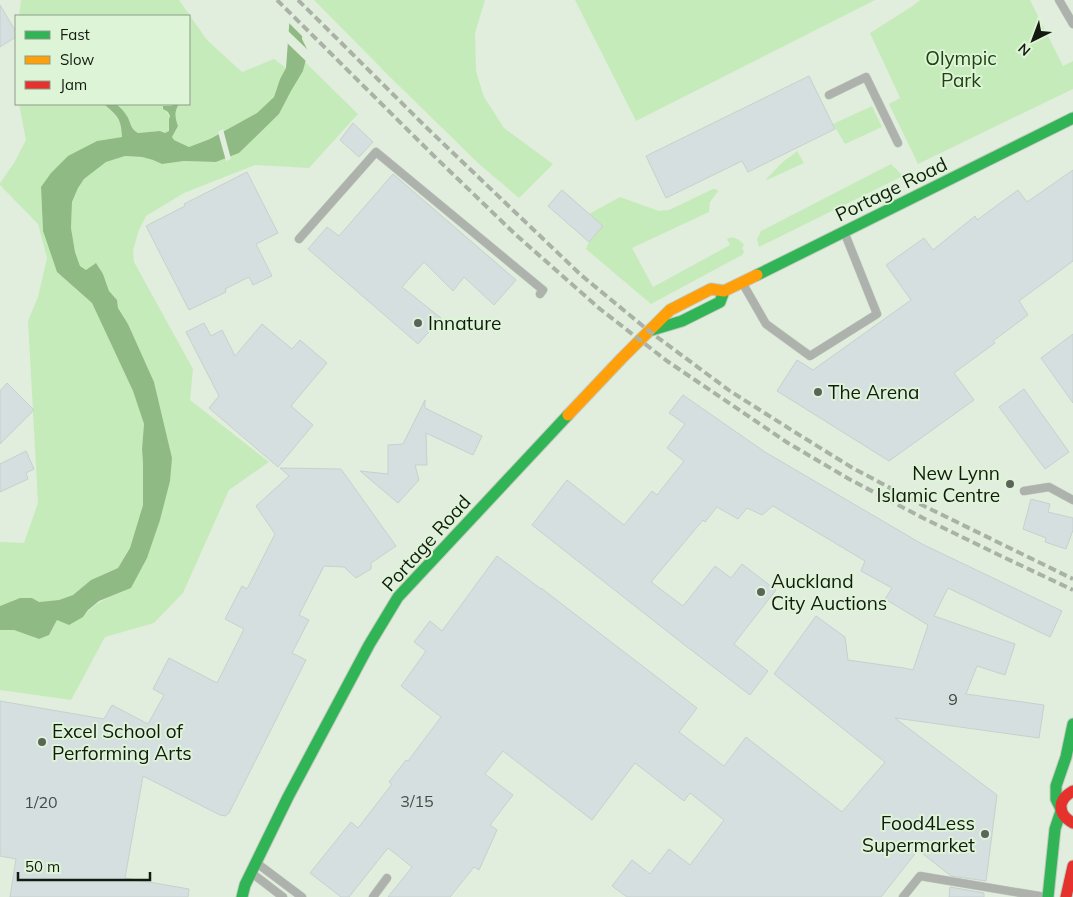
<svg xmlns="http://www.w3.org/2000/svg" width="1073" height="897" font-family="Mulish,sans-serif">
  <rect width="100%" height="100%" fill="#e1eedd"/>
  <!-- green -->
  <g fill="#c6ebbb">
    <path d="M21,0H179L207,40L242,72L274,59L286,68L280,79L274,97L257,113L210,139L189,147L174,140L172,137L178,126C175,117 174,112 179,104H189V16H19Z"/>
    <polygon points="314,0 485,0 475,33 476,71 484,97 504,128 553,164 519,198 479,164 390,77"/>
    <polygon points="575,0 875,0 636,121"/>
    <polygon points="920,0 1030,0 1063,66 1073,61 1073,89 918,164 889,104 900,98 870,33 914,5"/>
    <path d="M305,62L358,114L309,168L255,165L184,193L146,216L139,230L133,250L134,262L193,369L190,400L269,462L229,490L183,593L154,623L105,637L71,700L0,690V630H14L39,639L49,635L57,620L83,617C95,601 113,596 131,588L138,573L172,458L154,382L128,324L118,308L117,300L109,291L103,274L86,270L80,266L75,252L71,228L72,202L78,188L84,179L106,162L125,156L142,157L153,160L162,164L184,161L216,162L239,153L279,114L291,91L303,71Z"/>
    <path d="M19,104H104C117,117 121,117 122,137L97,141L84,148L41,188L43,231L57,272L92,303L133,391L144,424L142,449L143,464V505L130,548L118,568L91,580L73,595L59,600L39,602L32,598H20L0,606V542L24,543L38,503L28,321L38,297L47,258L38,224L0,185V183L14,163L26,140Z"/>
    <path d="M116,104H173L174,105L163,109C173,115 168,121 169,132L165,133L160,131L138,133C130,129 131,122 127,116C124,111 120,107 116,104Z"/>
    <polygon points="872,106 882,127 845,144 833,124"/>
    <path d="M797,151L804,163L767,180L766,179C773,173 778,166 784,161C789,157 793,155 797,151Z"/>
    <polygon points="891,164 903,176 759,247 757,239 761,231"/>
    <path d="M713,189H716L718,191L710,202L709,212L632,248L653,287L730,245L727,239C734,235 740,240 744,245L742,248L744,252L742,255L651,304L586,249L589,242L602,226L589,214L620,197L659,211L669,210Z"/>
  </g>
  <!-- water -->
  <path fill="#8fba83" d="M291,0H305L302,39L308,51L303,71L291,91L279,114L239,153L216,162L184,161L162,164L153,160L142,157L125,156L106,162L84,179L78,188L72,202L71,228L75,252L80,266L86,270L96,263L103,274L109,291L117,300L118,308L128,324L154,382L172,458L170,481L160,520L147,558L131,588L99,601L88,610L83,617L69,625L57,620L49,635L39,639L14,630H0V606L20,598H32L39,602L59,600L73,595L91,580L118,568L130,548L143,505V464L142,449L144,424L133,391L92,303L57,272L43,231L41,187L51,173L68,156L97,141L122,137C121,117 117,116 104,104H116C120,107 124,111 127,116C131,122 130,129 138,133L160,131L165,133L169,131V119L170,116L168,112L163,109V106H171L173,105V104H179C174,112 175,117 178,126L172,137L174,140L189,147L210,139L257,113L274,97L280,79L286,68Z"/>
  <!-- pier -->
  <g fill="#e1eedd">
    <polygon points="289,0 308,0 304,38 287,21"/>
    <polygon points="286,29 310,52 307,62 285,41"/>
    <polygon points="223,129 231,159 226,161 218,132"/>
  </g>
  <!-- building -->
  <g fill="#d5dfe0" stroke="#c7d0ce">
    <polygon points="0,5 16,32 16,37 0,47"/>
    <polygon points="809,76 835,129 748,172 742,161 666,198 646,156"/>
    <polygon points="353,123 373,142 359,157 340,140"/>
    <polygon points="1073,170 1073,261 1019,301 1028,315 993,341 995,343 954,373 974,400 889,461 777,391 797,360 813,370 911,300 886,265 924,238 933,250 975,216 977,220 1018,190 1027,202"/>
    <polygon points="247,172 278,233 256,244 272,276 253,285 249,277 225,289 226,292 189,310 146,226 185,206 184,204"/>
    <polygon points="393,174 516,280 494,305 464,277 453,291 424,262 402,287 441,318 418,344 308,249 327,227 339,236"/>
    <polygon points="562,190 603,226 589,242 548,206"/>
    <polygon points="204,323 211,336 222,330 235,356 262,324 292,349 300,340 327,363 291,406 313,425 278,467 209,408 219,396 186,332"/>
    <polygon points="1073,334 1073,403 1041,358"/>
    <polygon points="7,383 34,410 0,444 0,391"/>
    <polygon points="1024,389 1069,452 1045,469 999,407"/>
    <polygon points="683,395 765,452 922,544 1062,611 1050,637 948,588 934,616 1015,644 1005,675 977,666 966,694 1044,705 1039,738 895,718 997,795 986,881 951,876 918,850 881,897 627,897 612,886 632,860 650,874 669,849 690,865 724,820 690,793 684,801 635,763 592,820 503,751 485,774 513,795 490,825 497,830 479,870 474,867 450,897 388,897 412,867 388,848 349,897 341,897 310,873 351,822 358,828 392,784 389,782 406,760 408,761 441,717 401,686 426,651 414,642 430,621 442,631 497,556 541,589 541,588 697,708 679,732 724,766 746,737 842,812 885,762 774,674 816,616 845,637 848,660 904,668 913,670 928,625 885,599 892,588 861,571 865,561 773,506 762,515 747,508 738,519 717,507 705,522 703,520 651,582 683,606 715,566 731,578 742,564 776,590 734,644 768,671 750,695 682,643 532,525 567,480 624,525 652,491 657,495 684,461 667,448 685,424 669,413"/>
    <polygon points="425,400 425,408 482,436 473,455 426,433 427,465 415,465 419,480 398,503 360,471 388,474 388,445 403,444"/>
    <polygon points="26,451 34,469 26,473 28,479 0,492 0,464"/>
    <polygon points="280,468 341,469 396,546 371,563 371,569 356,578 344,567 324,566 299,615 309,620 292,653 306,660 229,813 225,816 220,815 143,776 125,878 189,889 188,897 10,897 16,859 0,856 0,701 104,719 112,705 148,724 164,695 153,689 169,658 217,683 244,629 225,619 242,586 247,589 275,534 256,506 289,476"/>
    <polygon points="1031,499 1050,504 1048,512 1073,518 1073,530 1066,549 1045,542 1046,538 1023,529"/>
    <polygon points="950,887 984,893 984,897 949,897"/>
  </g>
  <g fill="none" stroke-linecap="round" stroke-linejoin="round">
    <!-- lane casing -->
    <g stroke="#c1cabe" stroke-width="9">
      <g id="lane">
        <polyline points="1059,0 1073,24"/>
        <polyline points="829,95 866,77 898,143"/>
        <polyline points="299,239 376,152 543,290 540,294"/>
        <polyline points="743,284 766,324 810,356 877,314 845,234"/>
        <polyline points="1024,491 1049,487 1073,500"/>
        <polyline points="258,864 302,897"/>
        <polyline points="253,874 283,897"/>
        <polyline points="373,897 387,878"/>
        <polyline points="903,897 920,876 1045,897"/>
      </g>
    </g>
    <!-- fast casing -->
    <g stroke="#c1cabe" stroke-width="13">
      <g id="fast">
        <polyline points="757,275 1073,118"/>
        <polyline points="652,330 682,321 720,302 724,291"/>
        <polyline points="1061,809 1056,799 1056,786 1066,757 1073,724"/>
        <polyline points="242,897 245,885 288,797 369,645 398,597 568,415"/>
        <polyline points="1048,897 1055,829 1061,811"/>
      </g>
    </g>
    <!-- slow casing -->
    <g stroke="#c1cabe" stroke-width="13">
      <polyline id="slow" points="568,415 621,359 670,310 711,289 724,291 757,275"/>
    </g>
    <!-- jam casing -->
    <g stroke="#c1cabe" stroke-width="13">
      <g id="jam">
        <path d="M1073,791C1057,800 1057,814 1073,823"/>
        <polyline points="1066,897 1073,866"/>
      </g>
    </g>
    <!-- lane -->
    <use href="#lane" stroke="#aeb2ad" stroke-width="8"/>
    <!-- fast -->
    <use href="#fast" stroke="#30b455" stroke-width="11"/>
    <!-- slow -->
    <use href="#slow" stroke="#ff9f0a" stroke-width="11"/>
    <!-- jam -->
    <use href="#jam" stroke="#e5322d" stroke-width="11"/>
    <!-- rail -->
    <g stroke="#aab2a7" stroke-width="4" stroke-dasharray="8 4" stroke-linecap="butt">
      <polyline points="277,0 433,155 515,234 600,309 667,361 788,443 849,479 923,518 1001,556 1073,590"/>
      <polyline points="298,0 429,130 538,234 581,275 649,331 730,391 793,431 851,467 922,505 1073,579"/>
    </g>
  </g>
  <!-- markers -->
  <g fill="#5b6458" stroke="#ddf4d7" stroke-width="2">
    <circle cx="418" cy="323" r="5"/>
    <circle cx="818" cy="392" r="5"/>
    <circle cx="1010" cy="484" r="5"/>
    <circle cx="761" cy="592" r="5"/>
    <circle cx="42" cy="742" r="5"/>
    <circle cx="985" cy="834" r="5"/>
  </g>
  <g text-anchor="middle" stroke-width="4" stroke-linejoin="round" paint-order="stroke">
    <!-- number labels -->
    <g font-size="16" fill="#444b44">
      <text x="953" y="705">9</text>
      <text x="417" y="807">3/15</text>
      <text x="41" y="808">1/20</text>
    </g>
    <!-- park labels -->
    <g font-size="19" fill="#1e4311" stroke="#ddf4d7">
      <text x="961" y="65">Olympic<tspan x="961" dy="22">Park</tspan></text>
    </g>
    <!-- street labels -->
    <g font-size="19" fill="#131a10" stroke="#ddf4d7">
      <text transform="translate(891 189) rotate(-26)" y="7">Portage Road</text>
      <text transform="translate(426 543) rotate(-48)" y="7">Portage Road</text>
    </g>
    <!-- poi labels -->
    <g font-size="19" fill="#131a10" stroke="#ddf4d7" text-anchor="start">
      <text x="428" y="330">Innature</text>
      <text x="828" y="399">The Arena</text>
      <text x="1000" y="480" text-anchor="end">New Lynn<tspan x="1000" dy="22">Islamic Centre</tspan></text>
      <text x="771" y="588">Auckland<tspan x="771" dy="22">City Auctions</tspan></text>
      <text x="52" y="738">Excel School of<tspan x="52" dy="22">Performing Arts</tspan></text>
      <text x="975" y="830" text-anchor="end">Food4Less<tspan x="975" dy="22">Supermarket</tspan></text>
    </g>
  </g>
  <!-- legend -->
  <rect x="15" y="15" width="175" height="90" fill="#ddf4d7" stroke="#8c9d87"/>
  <rect x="25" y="31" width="25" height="8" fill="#30b455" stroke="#8c9d87"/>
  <text x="60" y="40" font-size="15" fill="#131a10">Fast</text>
  <rect x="25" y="56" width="25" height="8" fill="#ff9f0a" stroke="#8c9d87"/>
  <text x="60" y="65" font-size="15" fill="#131a10">Slow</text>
  <rect x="25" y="81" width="25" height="8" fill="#e5322d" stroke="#8c9d87"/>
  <text x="60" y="90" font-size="15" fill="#131a10">Jam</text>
  <!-- north arrow -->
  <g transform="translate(1033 40) rotate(222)" stroke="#ddf4d7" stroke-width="4" paint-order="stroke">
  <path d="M0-4L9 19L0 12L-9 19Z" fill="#131a10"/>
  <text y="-8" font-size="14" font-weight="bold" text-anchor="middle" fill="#131a10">N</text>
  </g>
  <!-- scale -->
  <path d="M18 872v8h132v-8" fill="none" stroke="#131a10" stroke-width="2.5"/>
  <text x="25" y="872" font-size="15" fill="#131a10" stroke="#ddf4d7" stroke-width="4" paint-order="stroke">50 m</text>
</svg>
